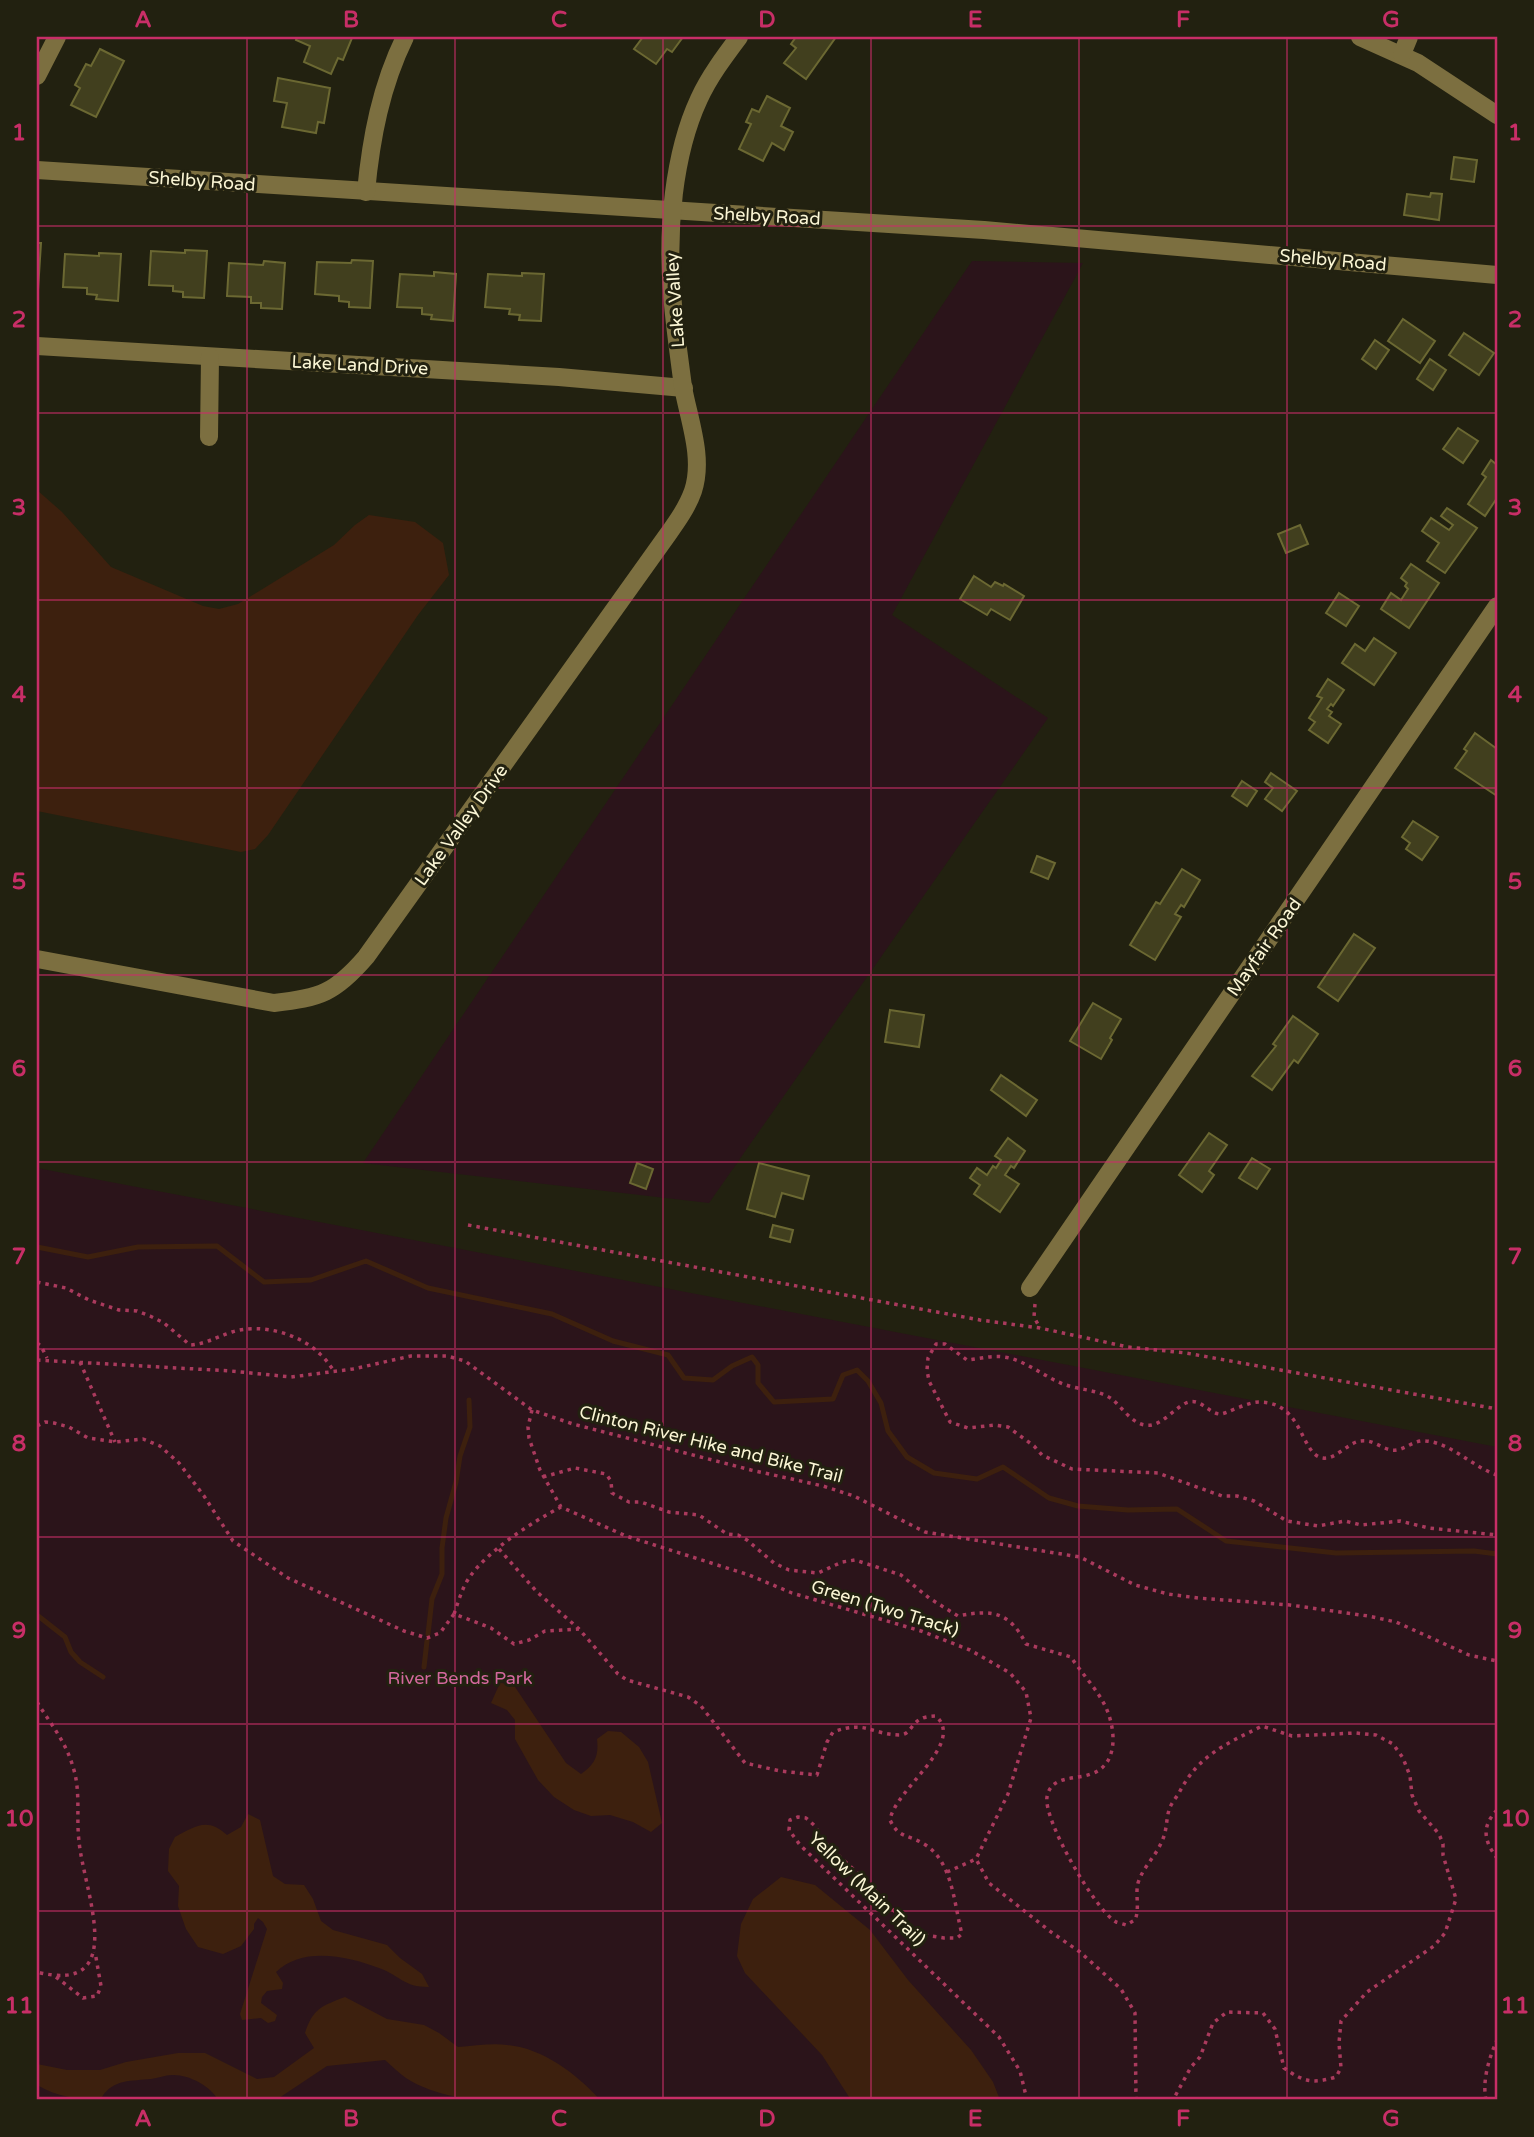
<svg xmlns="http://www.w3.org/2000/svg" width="1534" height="2137" font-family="'Varela Round',sans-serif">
  <rect width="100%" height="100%" fill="#222110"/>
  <!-- green -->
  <g fill="#2b141a">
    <polygon points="972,261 1083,263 892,615 1048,718 709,1203 363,1163"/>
    <polygon points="37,1168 1497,1447 1497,2100 37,2100"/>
  </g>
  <!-- water -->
  <g fill="#3d200e">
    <polygon points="37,490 62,512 111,567 203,606 219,609 238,604 334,545 355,525 369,515 415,522 443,543 449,575 418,615 268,835 255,849 241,852 37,811"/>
    <path d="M500,1683L513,1684L566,1763L581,1774C595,1764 599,1756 597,1739L608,1731L621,1732L639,1747L648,1762L662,1823L651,1832L633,1822L610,1815L591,1816L574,1810L554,1797L538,1780L515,1739V1720L507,1710L491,1703Z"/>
    <path d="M248,1814L260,1820L273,1876L285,1884L304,1885L313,1899L321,1921L333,1930L387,1945L400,1958L422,1974L429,1987C403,1987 401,1976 379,1968C348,1956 302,1946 276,1972L283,1983L282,1989L267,1991L262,1997L261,2003L277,2015L275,2021L268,2023L261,2018L242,2020L240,2014L267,1929L263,1922L258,1918L254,1924V1929L241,1946L223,1954L198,1947L186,1929L178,1906L179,1886L168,1871L169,1849L175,1837C196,1826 207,1817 227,1835L241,1827Z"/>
    <polygon points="781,1877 815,1885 870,1930 908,1980 971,2050 993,2082 1000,2100 851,2100 822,2055 745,1973 737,1956 741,1924 753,1899"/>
    <path d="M345,1997L387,2019L424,2025L439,2033L458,2047C474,2046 492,2043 507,2045C542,2048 577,2074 600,2100C541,2100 457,2111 406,2078C399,2073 392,2066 385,2060L327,2066L276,2100H218C211,2086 188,2074 172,2075C165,2075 158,2078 151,2079C132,2081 113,2079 102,2097L104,2100C80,2100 57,2097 37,2085V2064L67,2070H100L126,2062L178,2053H205L257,2079L274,2077L314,2048L305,2033C313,2008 322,2006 345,1997Z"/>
  </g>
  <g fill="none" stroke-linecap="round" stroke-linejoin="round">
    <!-- stream -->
    <g stroke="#3d200e" stroke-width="5">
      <polyline points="37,1247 88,1257 138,1247 217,1246 264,1282 311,1280 366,1261 428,1288 552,1314 613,1341 668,1355 684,1378 713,1380 732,1366 752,1357 758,1365 758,1383 774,1402 833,1399 843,1375 857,1370 868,1381 881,1403 888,1431 907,1457 934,1473 977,1479 1003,1467 1049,1498 1078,1506 1128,1510 1177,1509 1226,1541 1336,1553 1474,1551 1497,1554"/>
      <polyline points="37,1615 65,1637 71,1652 80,1662 103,1677"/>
      <polyline points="428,1634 432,1599 442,1574 442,1548 446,1518 456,1482 460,1456 470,1427 469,1400"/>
      <polyline points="424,1667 427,1641"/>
    </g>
  </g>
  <!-- building -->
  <g fill="#413f1e" stroke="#6b6832" stroke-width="2">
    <polygon points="297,37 348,37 352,38 343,60 338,58 331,74 304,62 310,46 296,40"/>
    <polygon points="643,37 683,37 672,52 667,49 656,64 634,49"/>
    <polygon points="796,37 836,37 806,79 784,63 796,48 791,44"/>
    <polygon points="100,49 124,61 96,117 71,105 80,88 75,85 86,64 91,66"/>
    <polygon points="278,78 330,88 324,123 318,122 316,133 282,127 287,103 274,101"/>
    <polygon points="767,96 790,108 781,126 793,132 784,150 772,143 763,161 739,149 751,124 746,122 752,109 759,112"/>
    <polygon points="1454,157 1477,160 1474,182 1451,179"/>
    <polygon points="1431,193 1442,194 1439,220 1404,215 1407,194 1430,197"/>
    <polygon points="37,243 41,243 38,290 37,290"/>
    <polygon points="185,250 207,251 204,298 183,297 183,292 173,291 173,286 149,285 151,251 185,253"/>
    <polygon points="99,253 121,254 118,301 96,299 97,295 87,294 87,288 63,287 65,254 99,256"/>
    <polygon points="352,260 373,261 370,308 349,307 349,302 339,301 339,296 315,294 317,262 351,263"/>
    <polygon points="264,261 285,263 282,309 261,308 261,303 251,303 251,297 227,296 229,263 263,265"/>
    <polygon points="434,272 456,274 453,321 431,319 432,315 422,314 422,308 397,307 400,274 434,276"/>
    <polygon points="522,273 544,274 541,321 519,320 520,315 509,314 510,309 485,307 488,274 522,276"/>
    <polygon points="1403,319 1435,341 1420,363 1388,341"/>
    <polygon points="1464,333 1494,353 1479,375 1449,355"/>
    <polygon points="1375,340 1389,350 1376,369 1362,359"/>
    <polygon points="1430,359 1446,370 1433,390 1417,379"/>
    <polygon points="1458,428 1478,441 1463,463 1443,449"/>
    <polygon points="1491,460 1497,465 1497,498 1485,516 1468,504 1486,477 1482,474"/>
    <polygon points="1447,508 1477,528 1445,573 1427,561 1439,543 1422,531 1431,518 1449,530 1453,525 1441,516"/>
    <polygon points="1300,525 1308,544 1286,553 1278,534"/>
    <polygon points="1411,564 1439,583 1409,628 1381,609 1391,593 1401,600 1408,589 1405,586 1407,583 1401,578"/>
    <polygon points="974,576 991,587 995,582 1003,586 1004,584 1024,596 1010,620 991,609 987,615 960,599"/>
    <polygon points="1339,593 1359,606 1346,626 1326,613"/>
    <polygon points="1374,638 1396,653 1374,685 1342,663 1355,644 1365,651"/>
    <polygon points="1328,679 1344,690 1333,706 1331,704 1327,709 1332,712 1329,716 1341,724 1328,743 1309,730 1315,722 1309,718 1322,698 1317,696"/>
    <polygon points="1475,733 1497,749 1497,796 1455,768 1467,751 1464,749"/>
    <polygon points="1271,773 1297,791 1282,811 1265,799 1273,788 1265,782"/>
    <polygon points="1242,781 1257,791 1247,806 1232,796"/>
    <polygon points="1413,821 1438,837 1422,860 1406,849 1410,843 1402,837"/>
    <polygon points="1037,856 1055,863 1048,879 1031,872"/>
    <polygon points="1182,869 1200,880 1184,907 1181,905 1175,914 1181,917 1155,960 1130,945 1156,902 1160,904"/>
    <polygon points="1354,934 1375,948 1338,1001 1318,987"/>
    <polygon points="1093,1003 1121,1019 1110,1038 1112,1040 1101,1059 1070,1041"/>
    <polygon points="890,1010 924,1015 919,1047 885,1042"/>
    <polygon points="1293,1016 1318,1034 1298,1063 1294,1060 1272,1090 1252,1076 1276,1046 1273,1044"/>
    <polygon points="1001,1075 1037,1100 1026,1116 991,1090"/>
    <polygon points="1209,1133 1227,1145 1209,1171 1214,1175 1202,1192 1179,1175"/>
    <polygon points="1008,1138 1025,1151 1014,1168 1011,1166 1005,1175 1019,1184 1000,1212 974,1194 980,1185 970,1178 977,1168 987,1175 993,1166 996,1168 1001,1160 995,1156"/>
    <polygon points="1252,1158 1270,1169 1257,1189 1239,1178"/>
    <polygon points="637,1163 653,1169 646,1189 630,1183"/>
    <polygon points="759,1163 809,1176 803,1199 782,1193 775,1217 747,1209"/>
    <polygon points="773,1225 793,1230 790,1242 770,1237"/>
  </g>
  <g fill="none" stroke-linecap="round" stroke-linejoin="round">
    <!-- path -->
    <g stroke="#aa3a5d" stroke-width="3.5" stroke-dasharray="3.5 5" stroke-linecap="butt">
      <polyline points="468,1225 980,1320 1040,1328 1128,1347 1186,1353 1497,1409"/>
      <path d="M37,1282L66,1288L89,1300L119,1310L137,1311L150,1316L164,1323L190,1345C206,1344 216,1337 232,1332C260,1323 299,1333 320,1354C326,1359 330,1366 335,1372"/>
      <polyline points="1035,1304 1034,1317 1040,1328"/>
      <polyline points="37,1343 41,1346 47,1358"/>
      <polyline points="37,1360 231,1371 291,1377 353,1369 411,1356 447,1356 465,1361 532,1410 573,1424 751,1470 823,1486 854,1496 925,1532 1080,1557 1135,1585 1168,1594 1198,1598 1290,1605 1368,1616 1396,1622 1469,1655 1497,1661"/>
      <polyline points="80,1362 115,1442"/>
      <polyline points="532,1410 528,1427 529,1438 540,1470 561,1507 626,1536 749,1575 792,1593 921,1631 970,1650 1010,1673 1026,1692 1031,1718 1008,1794 976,1859 989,1883 1051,1932 1080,1952 1121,1989 1135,2013 1136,2100"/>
      <path d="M37,1426L45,1422L54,1423L69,1427L88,1438L115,1442L143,1439L160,1446L179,1463L204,1496L233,1541L288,1578L404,1631L427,1638L440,1633L454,1614L491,1628L514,1644L529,1640L545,1631L579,1629L618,1674L627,1680L688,1697L701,1706L745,1763L780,1771L817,1775L827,1742L833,1732C866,1720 870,1734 899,1735C915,1735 908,1716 936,1716C966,1744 895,1789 890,1820C899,1839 908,1834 924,1844C953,1861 954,1905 962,1934L957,1938H944L919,1934L912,1930L864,1879L824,1842L815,1826L806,1818L798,1817L790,1820L789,1830L800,1845L999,2037L1020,2071L1027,2100"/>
      <path d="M1497,1475C1473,1467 1451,1443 1426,1441C1413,1439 1404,1452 1391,1450C1381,1448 1372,1439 1361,1441C1348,1442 1336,1460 1323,1458C1300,1455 1304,1402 1259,1402C1246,1402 1225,1415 1219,1414C1207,1412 1200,1397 1186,1403C1173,1409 1160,1428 1145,1425C1131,1423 1122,1407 1112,1399C1099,1390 1081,1390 1066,1385C1045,1378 1026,1360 1004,1357C991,1355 979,1359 967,1360L945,1344H936L928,1358L927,1370L929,1381L950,1422L968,1428L995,1425L1008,1427L1034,1446L1042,1455L1072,1469L1158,1473L1222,1496H1237L1254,1501L1287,1521L1318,1526L1345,1521L1361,1525L1400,1521L1429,1528L1497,1535"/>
      <path d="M543,1477L575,1468L606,1474L611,1481L612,1493L629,1502H641L669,1512L699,1515L727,1534L738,1535L747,1540L774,1563L789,1570L818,1573L842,1562L855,1560L901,1575L929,1598L958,1616C992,1609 1010,1612 1026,1644L1071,1657C1082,1674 1099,1691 1107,1710C1116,1732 1118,1765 1091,1774C1075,1780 1051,1775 1047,1797C1043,1820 1096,1911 1116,1922C1119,1923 1123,1924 1126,1925L1135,1920C1140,1908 1135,1895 1138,1883C1143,1867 1156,1856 1162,1841C1167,1831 1166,1820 1169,1810C1171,1803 1177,1797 1180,1791C1199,1755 1226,1744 1262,1726L1292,1736L1356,1733L1376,1735L1393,1744L1403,1758L1410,1776L1412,1795L1419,1811L1439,1834L1443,1844V1855L1456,1899L1445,1933L1434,1946L1367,1992L1341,2021L1339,2043L1341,2068L1336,2077C1312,2084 1304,2082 1284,2068L1275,2029L1263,2013L1227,2012L1213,2023L1200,2057L1191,2067L1173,2100"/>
      <polyline points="499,1549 537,1592 579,1629"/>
      <path d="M454,1614C458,1603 462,1588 469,1578C487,1551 532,1522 561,1507"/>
      <path d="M37,1702C50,1723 66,1742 73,1767C81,1791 76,1817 79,1841C83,1889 131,1996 37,1972"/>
      <path d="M1497,1810C1481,1827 1484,1841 1497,1858"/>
      <polyline points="947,1872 976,1859"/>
      <polyline points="56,1977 83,1998 97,1996 101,1986 95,1952"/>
      <path d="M1486,2100C1482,2081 1489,2058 1497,2040"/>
    </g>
    <!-- minor -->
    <g stroke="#7c6f40" stroke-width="18">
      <polyline points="1360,37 1418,63 1497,115"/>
      <polyline points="1402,54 1409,37"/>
      <polyline points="37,76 57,37"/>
      <polyline points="37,170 984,230 1497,275"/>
      <path d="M366,192C371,138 381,86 405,37"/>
      <polyline points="37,346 559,377 684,388"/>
      <polyline points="209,437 210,357"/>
      <path d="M37,959L274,1003C320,998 335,993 366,957L666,537C676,523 687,508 693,491C704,458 689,420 683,387C679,355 674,323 672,292C667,231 673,155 699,99C709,77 724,57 739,37"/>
      <polyline points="1030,1288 1497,606"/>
    </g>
  </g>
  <!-- grid -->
  <path fill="none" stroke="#c82e67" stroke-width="2" stroke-opacity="0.55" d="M247,37V2100M455,37V2100M663,37V2100M871,37V2100M1079,37V2100M1287,37V2100M37,226H1497M37,413H1497M37,600H1497M37,788H1497M37,975H1497M37,1162H1497M37,1349H1497M37,1537H1497M37,1724H1497M37,1911H1497"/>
  <g text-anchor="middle" stroke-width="6" stroke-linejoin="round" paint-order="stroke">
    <!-- street labels -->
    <g font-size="18" fill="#fbf6d5" stroke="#222110">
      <text transform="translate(202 181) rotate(4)" y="6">Shelby Road</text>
      <text transform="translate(767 216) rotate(3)" y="6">Shelby Road</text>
      <text transform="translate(1333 260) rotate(5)" y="6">Shelby Road</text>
      <text transform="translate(675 300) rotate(-94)" y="6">Lake Valley</text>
      <text transform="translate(360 365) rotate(3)" y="6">Lake Land Drive</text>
      <text transform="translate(461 825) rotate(-54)" y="6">Lake Valley Drive</text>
      <text transform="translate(1264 947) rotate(-55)" y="6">Mayfair Road</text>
      <text transform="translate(711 1444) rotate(14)" y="6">Clinton River Hike and Bike Trail</text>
      <text transform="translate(885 1608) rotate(17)" y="6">Green (Two Track)</text>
      <text transform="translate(867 1889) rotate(44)" y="6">Yellow (Main Trail)</text>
    </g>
    <!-- park labels -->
    <g font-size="18" fill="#d4689e" stroke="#222110">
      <text x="460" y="1684">River Bends Park</text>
    </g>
  </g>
  <!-- border -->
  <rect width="1534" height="2137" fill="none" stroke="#222110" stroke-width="77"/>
  <rect x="38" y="38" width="1458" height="2060" fill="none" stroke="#c82e67" stroke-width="2.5"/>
  <g font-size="23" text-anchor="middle" font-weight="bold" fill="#c82e67">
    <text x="143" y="27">A</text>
    <text x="351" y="27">B</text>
    <text x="559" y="27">C</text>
    <text x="767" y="27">D</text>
    <text x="975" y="27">E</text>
    <text x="1183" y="27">F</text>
    <text x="1391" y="27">G</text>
    <text x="19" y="140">1</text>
    <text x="1515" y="140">1</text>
    <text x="19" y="327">2</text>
    <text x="1515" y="327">2</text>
    <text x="19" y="515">3</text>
    <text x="1515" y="515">3</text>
    <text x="19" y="702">4</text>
    <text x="1515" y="702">4</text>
    <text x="19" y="889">5</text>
    <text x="1515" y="889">5</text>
    <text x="19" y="1076">6</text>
    <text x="1515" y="1076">6</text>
    <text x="19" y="1264">7</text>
    <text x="1515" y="1264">7</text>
    <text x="19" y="1451">8</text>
    <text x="1515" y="1451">8</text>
    <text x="19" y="1638">9</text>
    <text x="1515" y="1638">9</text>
    <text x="19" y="1826">10</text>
    <text x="1515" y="1826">10</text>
    <text x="19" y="2013">11</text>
    <text x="1515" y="2013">11</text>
    <text x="143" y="2126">A</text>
    <text x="351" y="2126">B</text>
    <text x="559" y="2126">C</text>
    <text x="767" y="2126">D</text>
    <text x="975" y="2126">E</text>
    <text x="1183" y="2126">F</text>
    <text x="1391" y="2126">G</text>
  </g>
</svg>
